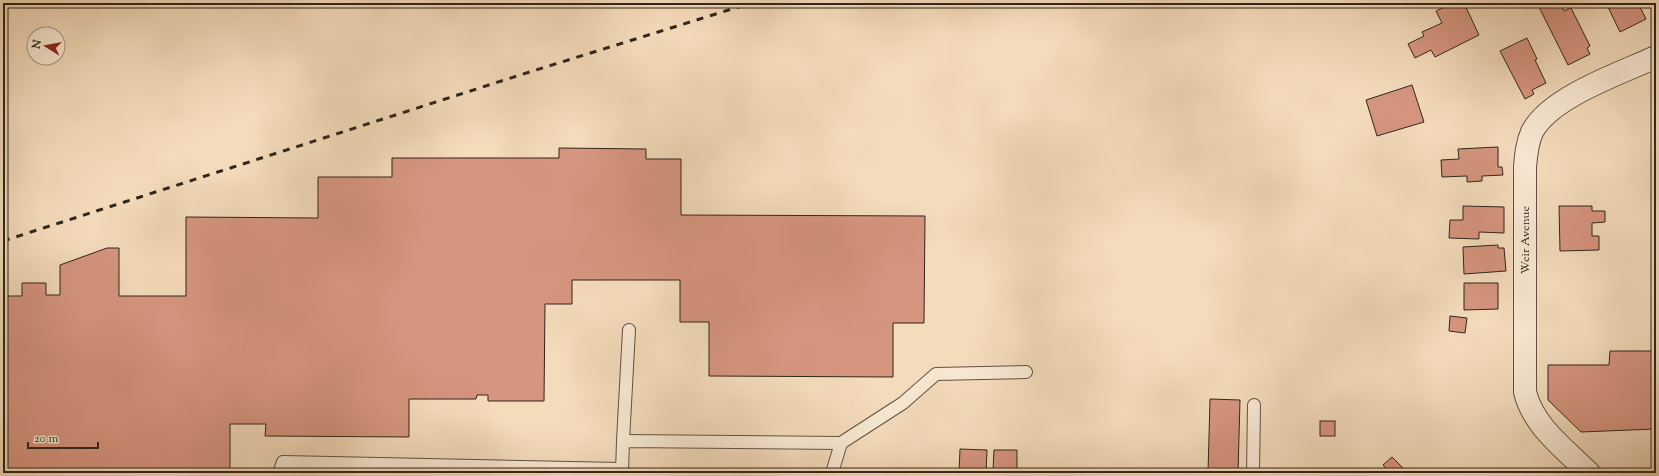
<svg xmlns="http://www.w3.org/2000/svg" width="1659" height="476" font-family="'Sorts Mill Goudy',serif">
  <rect width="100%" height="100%" fill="#f4dbbb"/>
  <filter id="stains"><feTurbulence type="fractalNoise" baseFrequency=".005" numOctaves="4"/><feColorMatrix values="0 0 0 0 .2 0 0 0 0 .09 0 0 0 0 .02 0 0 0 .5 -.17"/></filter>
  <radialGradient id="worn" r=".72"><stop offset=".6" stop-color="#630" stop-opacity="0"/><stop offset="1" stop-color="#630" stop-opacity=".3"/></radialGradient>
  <!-- building -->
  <g fill="#d6957f" stroke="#30251b">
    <polygon points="1453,3 1464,3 1479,35 1435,57 1431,50 1415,58 1408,44 1424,36 1422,32 1442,23 1436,11"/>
    <polygon points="1537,3 1560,3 1564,11 1571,8 1590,46 1587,48 1590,54 1568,65"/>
    <polygon points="1602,3 1638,3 1646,19 1620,32 1607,5 1604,7"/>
    <polygon points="1527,38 1537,59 1535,60 1546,83 1532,90 1534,94 1525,99 1500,51"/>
    <polygon points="1412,85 1424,122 1377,136 1366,100"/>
    <polygon points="1498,147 1498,167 1502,167 1503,175 1482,176 1482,181 1467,182 1467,176 1442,177 1441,160 1459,159 1458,149"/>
    <polygon points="559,148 646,149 646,159 681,159 681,215 925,216 924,323 893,323 893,377 709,376 709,322 680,322 680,280 572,280 572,304 545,304 544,401 488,401 488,395 477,395 476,399 409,399 409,437 265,436 266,424 230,424 230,473 3,473 3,296 22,296 22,283 46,283 46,295 60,295 60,265 107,248 119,248 119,296 186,296 186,217 318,218 318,177 392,177 392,158 559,158"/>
    <polygon points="1463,206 1504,207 1504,233 1479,232 1479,239 1449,238 1450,220 1463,220"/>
    <polygon points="1559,206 1592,206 1592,211 1605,211 1605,222 1592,223 1592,236 1599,236 1599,250 1560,251"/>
    <polygon points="1498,245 1498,248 1504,248 1506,271 1464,274 1463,247"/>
    <polygon points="1464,283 1498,283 1498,309 1464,310"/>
    <polygon points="1450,316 1467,318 1465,333 1449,331"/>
    <polygon points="1610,351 1656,351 1656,429 1581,432 1548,400 1548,365 1609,365"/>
    <polygon points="1210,399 1240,400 1238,473 1208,473"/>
    <rect x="1320" y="421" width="15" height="15"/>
    <polygon points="960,449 987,450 986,473 959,473"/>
    <polygon points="994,450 1017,450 1017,470 993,470"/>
    <polygon points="1392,457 1403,468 1397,473 1390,473 1383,465"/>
  </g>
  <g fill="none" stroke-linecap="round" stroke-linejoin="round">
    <!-- lane casing -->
    <g stroke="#615243" stroke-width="14">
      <g id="lane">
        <polyline points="623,441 629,330"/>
        <polyline points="279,473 283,462 622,469"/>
        <polyline points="622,473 623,441 841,443"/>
        <polyline points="832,473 841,443 903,403 936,374 1026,372"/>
        <polyline points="1253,473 1254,405"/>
      </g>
    </g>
    <!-- street casing -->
    <g stroke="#615243" stroke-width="24">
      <path id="street" d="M1589,473C1565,449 1533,426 1525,392V167C1526,155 1527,143 1532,132C1550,97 1621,73 1656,57"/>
    </g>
    <!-- lane -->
    <use href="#lane" stroke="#f8e8d3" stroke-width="12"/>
    <!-- street -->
    <use href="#street" stroke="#f8e8d3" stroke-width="22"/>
    <!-- rail -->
    <polyline stroke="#30251b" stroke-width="3" stroke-dasharray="7 7" stroke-linecap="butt" points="3,241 520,75 751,3"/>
  </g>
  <g text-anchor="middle" stroke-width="3" stroke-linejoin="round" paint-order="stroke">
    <!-- street labels -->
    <g font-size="12" fill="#30251b" stroke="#f8e8d3">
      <text transform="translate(1525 240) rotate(-90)" y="4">Weir Avenue</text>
    </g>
  </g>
  <!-- margin -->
  <rect width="1659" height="476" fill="none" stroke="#f4dbbb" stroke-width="16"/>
  <rect x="4" y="4" width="1651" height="468" fill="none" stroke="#30251b" stroke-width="2"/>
  <rect x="8" y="8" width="1643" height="460" fill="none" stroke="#30251b"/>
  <!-- north arrow -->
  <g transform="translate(46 46) rotate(281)"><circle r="19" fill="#f8e8d3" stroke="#a89a89"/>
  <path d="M0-3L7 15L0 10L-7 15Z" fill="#8f2418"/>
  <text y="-6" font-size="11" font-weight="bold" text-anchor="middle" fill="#30251b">N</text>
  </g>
  <!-- scale -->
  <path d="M28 442v6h70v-6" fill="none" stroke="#30251b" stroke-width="2"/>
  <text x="34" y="442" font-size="12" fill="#30251b" stroke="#f8e8d3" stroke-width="3" paint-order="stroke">20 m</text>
  <rect width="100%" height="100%" filter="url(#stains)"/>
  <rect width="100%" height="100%" fill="url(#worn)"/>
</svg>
